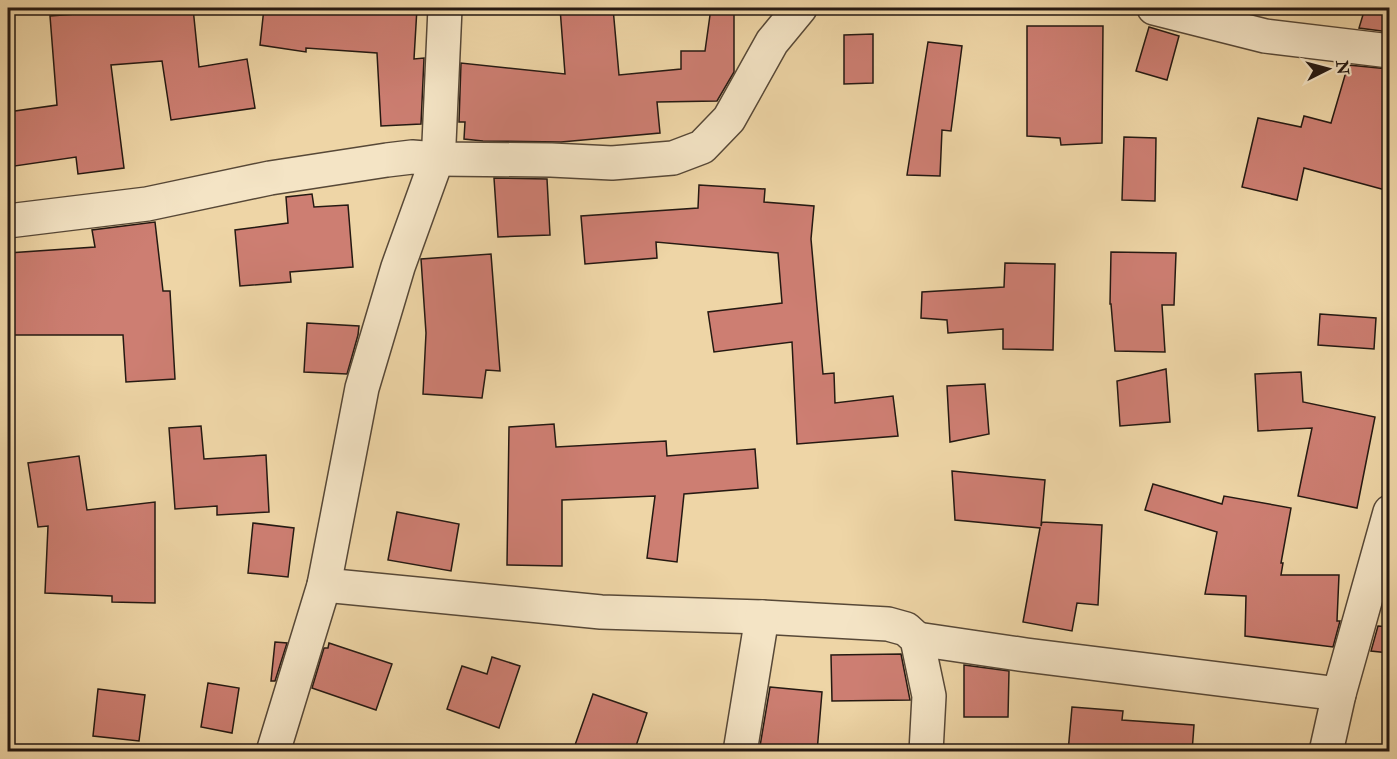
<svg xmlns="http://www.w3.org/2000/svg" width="1397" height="759" font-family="'IM FELL Double Pica',serif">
  <rect width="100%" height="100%" fill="#eed5a6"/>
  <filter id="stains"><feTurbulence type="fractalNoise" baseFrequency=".00333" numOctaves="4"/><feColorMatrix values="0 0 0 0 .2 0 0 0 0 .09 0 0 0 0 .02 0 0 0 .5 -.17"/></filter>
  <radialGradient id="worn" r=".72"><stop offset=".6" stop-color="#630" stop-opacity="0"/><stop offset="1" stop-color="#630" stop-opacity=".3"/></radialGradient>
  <!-- building -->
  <g fill="#cd7e72" stroke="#251912" stroke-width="1.5">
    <polygon points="154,8 193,8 199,67 247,59 255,108 171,120 162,61 111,65 124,168 78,174 76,157 8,167 8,112 57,105 50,16"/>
    <polygon points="264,8 417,8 414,59 424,58 421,124 381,126 377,53 306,48 306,52 260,45"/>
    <polygon points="560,8 613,8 619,75 681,69 681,51 705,51 711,8 734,8 734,72 717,101 657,102 660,133 561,142 483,141 464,139 465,122 459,122 461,63 565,74"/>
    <polygon points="1365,8 1389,8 1389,32 1359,28"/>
    <polygon points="1027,26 1103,26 1102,143 1061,145 1060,138 1027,136"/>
    <polygon points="1149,27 1179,36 1167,80 1136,71"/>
    <polygon points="873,34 873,83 844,84 844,35"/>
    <polygon points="928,42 962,46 951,131 942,130 940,176 907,175"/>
    <polygon points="1348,65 1389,69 1389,191 1304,168 1297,200 1242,187 1258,118 1301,127 1304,116 1331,123"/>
    <polygon points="1124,137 1156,138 1155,201 1122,200"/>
    <polygon points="494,178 547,179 550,235 498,237"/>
    <polygon points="699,185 765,189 764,202 814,206 811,239 823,374 834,373 835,403 893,396 898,436 797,444 792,342 714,352 708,312 782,303 778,253 656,242 657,258 585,264 581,216 698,208"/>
    <polygon points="312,194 314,207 348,205 353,267 290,272 291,282 240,286 235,230 288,223 286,197"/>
    <polygon points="155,222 163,291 170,291 175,379 126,382 123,335 8,335 8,253 95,247 92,230"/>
    <polygon points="1111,252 1176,253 1174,305 1162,305 1165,352 1115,351 1111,304 1110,304"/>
    <polygon points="491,254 500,371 486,370 482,398 423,394 426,333 421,259"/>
    <polygon points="1005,263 1055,264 1053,350 1003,349 1003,329 948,333 947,320 921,318 922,292 1004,287"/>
    <polygon points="1320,314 1376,318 1374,349 1318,345"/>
    <polygon points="307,323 359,326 358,335 347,374 304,372"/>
    <polygon points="1166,369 1170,422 1120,426 1117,381"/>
    <polygon points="1301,372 1303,402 1375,417 1357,508 1298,496 1312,428 1258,431 1255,374"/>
    <polygon points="985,384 989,434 950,442 947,386"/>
    <polygon points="554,424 556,447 666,441 667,456 755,449 758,488 684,494 677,562 647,558 655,496 562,500 562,566 507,565 509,427"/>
    <polygon points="201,426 204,459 266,455 269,512 217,515 217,506 175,509 169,428"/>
    <polygon points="79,456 87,510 155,502 155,603 112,602 112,596 45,593 48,526 38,527 28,463"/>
    <polygon points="952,471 1045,480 1041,526 1042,522 1102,525 1098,605 1077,603 1072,631 1023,622 1040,528 955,520"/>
    <polygon points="1153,484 1222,504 1224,496 1291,508 1281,563 1283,563 1281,575 1339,575 1337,621 1340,621 1333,647 1245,636 1246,596 1205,594 1217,532 1145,510"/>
    <polygon points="397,512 459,524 451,571 388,560"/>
    <polygon points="253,523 294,528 288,577 248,573"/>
    <polygon points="1378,626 1389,627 1389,653 1371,651"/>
    <polygon points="275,642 287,643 275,681 271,681"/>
    <polygon points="329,643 392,664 376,710 312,688 324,648 328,648"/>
    <polygon points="901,654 910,700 832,701 831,655"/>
    <polygon points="492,657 520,666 499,728 447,709 462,666 487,674"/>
    <polygon points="964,665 1009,671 1008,717 964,717"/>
    <polygon points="208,683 239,688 232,733 201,727"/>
    <polygon points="770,687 822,692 817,752 759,752"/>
    <polygon points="98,689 145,695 139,741 93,736"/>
    <polygon points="593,694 647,713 634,752 593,752 575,745"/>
    <polygon points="1072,707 1123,711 1122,720 1194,725 1192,752 1068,752"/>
  </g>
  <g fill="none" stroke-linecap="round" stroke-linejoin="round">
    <!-- minor casing -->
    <g stroke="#574837" stroke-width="36">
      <g id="minor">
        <polyline points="1154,8 1265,36 1390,51"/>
        <polyline points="8,221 147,204 270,178 387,160 412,157 437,159 551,160 612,163 673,158 702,147 729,119 772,42 800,8"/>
        <polyline points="324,585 601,612 762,617 888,624 906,629 917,639 929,696 926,752"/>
        <polyline points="917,639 1026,655 1339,694"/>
        <polyline points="273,752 324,585 362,388 398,267 437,159 439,143 445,8"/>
        <polyline points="740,752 762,617"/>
        <polyline points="1326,752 1339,694 1390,512"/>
      </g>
    </g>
    <!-- minor -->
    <use href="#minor" stroke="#f4e4c5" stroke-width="33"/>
  </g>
  <!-- margin -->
  <rect width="1397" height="759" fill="none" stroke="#eed5a6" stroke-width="30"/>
  <rect x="9" y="9" width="1379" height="741" fill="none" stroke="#251912" stroke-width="3"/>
  <rect x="15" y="15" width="1367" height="729" fill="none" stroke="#251912" stroke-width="1.5"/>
  <!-- north arrow -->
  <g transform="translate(1328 69) rotate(84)" stroke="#f4e4c5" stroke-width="4.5" paint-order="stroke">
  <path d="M0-4.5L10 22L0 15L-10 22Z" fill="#251912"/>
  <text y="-9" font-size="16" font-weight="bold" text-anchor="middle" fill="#251912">N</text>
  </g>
  <rect width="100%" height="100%" filter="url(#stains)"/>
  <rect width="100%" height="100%" fill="url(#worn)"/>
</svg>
